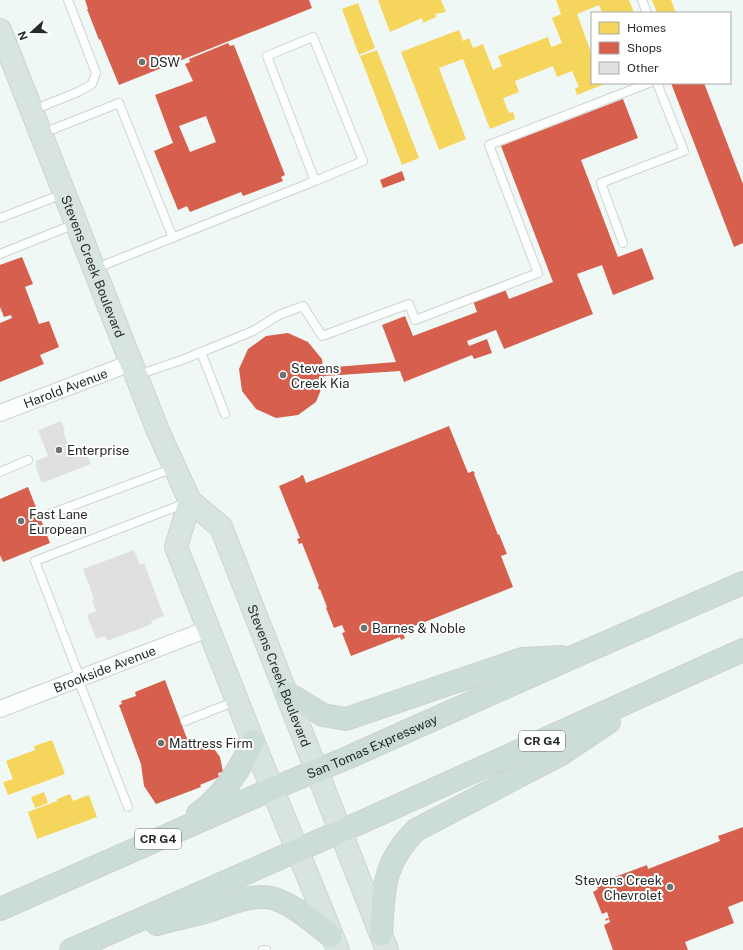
<svg xmlns="http://www.w3.org/2000/svg" width="743" height="950" font-family="'Public Sans',sans-serif">
  <rect width="100%" height="100%" fill="#f0f8f6"/>
  <!-- homes -->
  <g fill="#f6d55c">
    <polygon points="378,0 441,0 446,12 435,14 436,17 423,23 422,18 390,32"/>
    <polygon points="556,0 629,0 634,13 602,13 599,5 577,14 592,55 592,83 607,83 577,95 575,88 579,87 572,71 557,77 553,66 515,81 519,92 503,98 509,113 513,112 515,119 490,129 463,59 439,68 466,139 439,150 401,52 459,30 463,41 469,38 473,48 483,44 493,70 502,66 498,56 548,37 551,47 562,43 552,18 561,14"/>
    <polygon points="652,0 671,0 676,13 657,13"/>
    <polygon points="358,3 375,48 359,55 342,9"/>
    <polygon points="377,50 419,158 402,165 360,56"/>
    <polygon points="52,740 65,774 8,795 3,782 13,779 6,761 35,750 34,746"/>
    <polygon points="44,792 48,803 35,808 31,797"/>
    <polygon points="70,794 73,801 89,795 97,817 37,839 28,812 57,801 57,799"/>
  </g>
  <!-- shops -->
  <g fill="#d6604d" fill-rule="evenodd">
    <polygon points="85,0 309,0 312,8 119,85 100,39 99,40 87,9 88,9"/>
    <path d="M228,43L230,46L234,45L285,175L281,177L283,181L243,196L241,192L190,212L187,206L178,210L154,151L173,143L155,95L193,81L185,64L190,62L189,59ZM206,116L216,142L190,152L179,126Z"/>
    <polygon points="671,83 704,83 743,184 743,243 734,247"/>
    <polygon points="623,99 638,138 581,160 618,257 642,248 654,279 613,295 602,265 577,274 593,314 504,349 496,330 467,341 469,346 487,339 492,353 474,359 472,355 404,382 400,371 324,376 324,382 316,402 298,415 276,418 256,409 242,391 239,369 248,349 266,336 288,333 308,342 322,359 323,368 396,362 382,325 405,316 413,336 477,312 473,301 505,289 509,299 553,282 501,146"/>
    <polygon points="402,171 405,180 383,188 380,180"/>
    <polygon points="22,257 33,284 25,287 39,324 49,321 59,347 40,355 44,364 0,382 0,323 12,318 11,315 4,317 0,307 0,265"/>
    <polygon points="449,426 468,473 473,471 475,473 474,474 498,535 499,534 507,554 501,556 513,587 402,631 405,638 401,640 400,637 351,656 342,633 345,632 342,625 334,628 326,608 327,607 320,589 319,590 318,587 319,586 302,543 299,544 297,539 300,538 279,486 300,477 300,476 303,475 306,483"/>
    <polygon points="28,487 50,543 3,562 0,555 0,499"/>
    <polygon points="165,680 189,744 203,739 205,743 209,742 220,757 223,772 218,773 219,777 200,785 201,787 156,804 144,786 141,764 119,705 122,704 121,701 136,696 135,692"/>
    <polygon points="743,827 743,901 728,907 734,923 685,942 688,950 613,950 604,925 610,922 609,919 606,921 605,919 609,918 607,912 602,914 593,892 598,889 596,884 647,865 648,869 720,841 718,836"/>
  </g>
  <!-- building -->
  <g fill="#e0e0df">
    <polygon points="61,421 65,431 63,432 68,444 70,443 73,452 84,448 91,464 42,483 35,464 37,463 36,461 48,456 38,430"/>
    <polygon points="134,550 140,565 144,563 164,616 151,621 152,624 107,641 105,636 96,639 87,615 96,611 92,600 94,599 83,569"/>
  </g>
  <g fill="none" stroke-linecap="round" stroke-linejoin="round">
    <!-- service casing -->
    <g stroke="#cdd3d1" stroke-width="10">
      <g id="service">
        <polyline points="642,0 647,13"/>
        <polyline points="33,110 78,92 92,84 96,73 68,0"/>
        <polyline points="41,134 119,103 173,238"/>
        <polyline points="0,218 63,194"/>
        <polyline points="623,243 601,183 684,151 657,83"/>
        <polyline points="0,254 75,224"/>
        <polyline points="94,269 315,181 267,56 313,37 363,161 315,181"/>
        <polyline points="201,352 225,414"/>
        <polyline points="137,375 182,360 253,331 279,315 303,306 322,336 409,304 415,320 538,273 489,145 649,83"/>
        <polyline points="0,472 28,460"/>
        <polyline points="47,515 174,468"/>
        <polyline points="80,678 35,561 186,503"/>
        <polyline points="78,679 128,807"/>
        <polyline points="185,721 236,701"/>
        <polyline points="263,950 266,950"/>
      </g>
    </g>
    <!-- minor casing -->
    <g stroke="#cdd3d1" stroke-width="18">
      <g id="minor">
        <path id="s1" d="M0,413L131,363"/>
        <path id="s2" d="M0,709L208,629"/>
      </g>
    </g>
    <!-- primary casing -->
    <g stroke="#ced2d1" stroke-width="24">
      <g id="primary">
        <path id="s3" d="M0,30L158,431L190,501L221,527L387,950"/>
        <polyline points="190,501 176,547 265,771 338,950"/>
      </g>
    </g>
    <!-- trunk casing -->
    <g stroke="#ced2d1" stroke-width="24">
      <g id="trunk">
        <polyline points="287,693 323,715 346,719 522,659 561,657"/>
        <path d="M198,814C224,795 240,770 253,741"/>
        <path id="s4" d="M0,909L272,789L347,758L573,657L743,583"/>
        <path d="M157,924C174,919 191,916 208,911C227,905 255,892 275,899C296,906 314,923 331,936"/>
        <path d="M381,934C384,889 382,864 416,830L561,754L609,722"/>
        <polyline points="71,950 364,821 743,650"/>
      </g>
    </g>
    <!-- service -->
    <use href="#service" stroke="#fdfefe" stroke-width="8"/>
    <!-- minor -->
    <use href="#minor" stroke="#fdfefe" stroke-width="16"/>
    <!-- primary -->
    <use href="#primary" stroke="#d8e4e2" stroke-width="22"/>
    <!-- trunk -->
    <use href="#trunk" stroke="#ccdcd8" stroke-width="22"/>
  </g>
  <!-- markers -->
  <g fill="#6c7371" stroke="#fff" stroke-width="1.5">
    <circle cx="142" cy="62" r="4"/>
    <circle cx="283" cy="375" r="4"/>
    <circle cx="59" cy="450" r="4"/>
    <circle cx="21" cy="521" r="4"/>
    <circle cx="364" cy="628" r="4"/>
    <circle cx="161" cy="743" r="4"/>
    <circle cx="670" cy="887" r="4"/>
  </g>
  <g text-anchor="middle" stroke-width="4" stroke-linejoin="round" paint-order="stroke">
    <!-- shield labels -->
    <g fill="#fff" stroke="#666b69" stroke-width="1">
      <rect x="519" y="731" width="46" height="20" rx="3"/>
      <rect x="135" y="829" width="46" height="20" rx="3"/>
    </g>
    <g font-size="12" font-weight="bold" fill="#252b29">
      <text x="542" y="745">CR G4</text>
      <text x="158" y="843">CR G4</text>
    </g>
    <!-- poi labels -->
    <g font-size="13" fill="#252b29" stroke="#fff" text-anchor="start">
      <text x="150" y="67">DSW</text>
      <text x="291" y="373">Stevens<tspan x="291" dy="15">Creek Kia</tspan></text>
      <text x="67" y="455">Enterprise</text>
      <text x="29" y="519">Fast Lane<tspan x="29" dy="15">European</tspan></text>
      <text x="372" y="633">Barnes &amp; Noble</text>
      <text x="169" y="748">Mattress Firm</text>
      <text x="662" y="885" text-anchor="end">Stevens Creek<tspan x="662" dy="15">Chevrolet</tspan></text>
    </g>
    <!-- street labels -->
    <g font-size="13" fill="#252b29" stroke="#fff">
      <text dy="5" stroke="none"><textPath href="#s3" startOffset="254">Stevens Creek Boulevard</textPath></text>
      <text dy="5" stroke="none"><textPath href="#s1" startOffset="70">Harold Avenue</textPath></text>
      <text dy="5" stroke="none"><textPath href="#s2" startOffset="112">Brookside Avenue</textPath></text>
      <text dy="5" stroke="none"><textPath href="#s3" startOffset="708">Stevens Creek Boulevard</textPath></text>
      <text dy="5" stroke="none"><textPath href="#s4" startOffset="406">San Tomas Expressway</textPath></text>
    </g>
  </g>
  <!-- legend -->
  <rect x="591" y="12" width="140" height="72" fill="#ffffff" stroke="#a8aaa9"/>
  <rect x="599" y="22" width="20" height="12" fill="#f6d55c" stroke="#a8aaa9"/>
  <text x="627" y="32" font-size="12" fill="#252b29">Homes</text>
  <rect x="599" y="42" width="20" height="12" fill="#d6604d" stroke="#a8aaa9"/>
  <text x="627" y="52" font-size="12" fill="#252b29">Shops</text>
  <rect x="599" y="62" width="20" height="12" fill="#e0e0df" stroke="#a8aaa9"/>
  <text x="627" y="72" font-size="12" fill="#252b29">Other</text>
  <!-- north arrow -->
  <g transform="translate(32 32) rotate(249)" stroke="#ffffff" stroke-width="3" paint-order="stroke">
  <path d="M0-3L7 15L0 10L-7 15Z" fill="#252b29"/>
  <text y="-6" font-size="11" font-weight="bold" text-anchor="middle" fill="#252b29">N</text>
  </g>
</svg>
